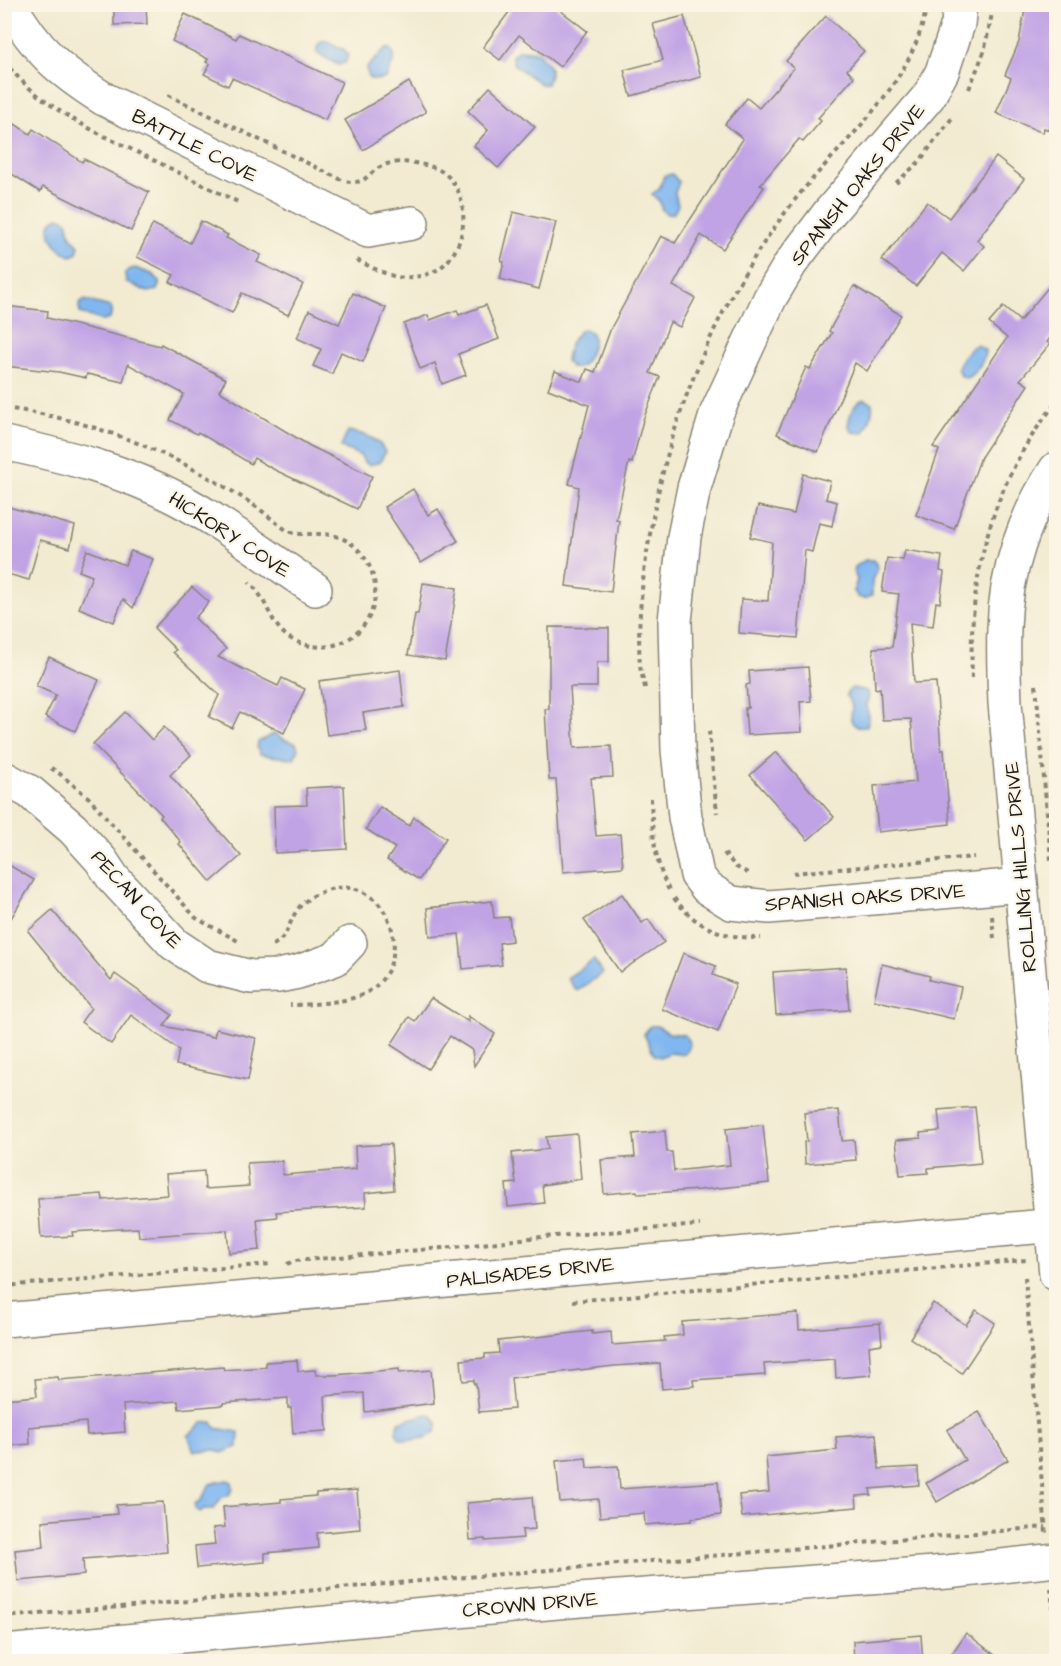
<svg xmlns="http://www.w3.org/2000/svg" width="1061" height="1666" font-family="'Architects Daughter',sans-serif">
  <rect width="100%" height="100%" fill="#fcf5e5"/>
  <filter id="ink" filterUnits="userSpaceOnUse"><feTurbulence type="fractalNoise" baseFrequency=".0167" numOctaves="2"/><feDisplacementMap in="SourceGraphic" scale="12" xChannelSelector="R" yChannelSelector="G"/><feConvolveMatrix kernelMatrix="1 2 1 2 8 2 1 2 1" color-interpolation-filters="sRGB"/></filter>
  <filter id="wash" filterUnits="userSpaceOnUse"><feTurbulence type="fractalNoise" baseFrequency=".008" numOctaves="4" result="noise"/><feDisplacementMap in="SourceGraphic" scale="24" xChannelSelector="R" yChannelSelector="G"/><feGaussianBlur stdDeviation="1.35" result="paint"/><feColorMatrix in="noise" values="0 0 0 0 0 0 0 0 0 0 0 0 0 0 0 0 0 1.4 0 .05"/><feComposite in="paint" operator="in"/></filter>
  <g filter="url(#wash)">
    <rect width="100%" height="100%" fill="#f2ebd1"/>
    <!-- water -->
    <g fill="#81b7f0" stroke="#4e6a86" stroke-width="1.5">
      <path d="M327,41L345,50L348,56L345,63L338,65L317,53C316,46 319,41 327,41Z"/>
      <path d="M386,48L391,49C399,59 389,67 387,77L381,80L370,79L366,69Z"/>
      <path d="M519,50L537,52C550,67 554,65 547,84H541L514,65L512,56Z"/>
      <polygon points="672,174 679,182 675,193 678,205 674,213 667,214 662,210 660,202 652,194 659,189 664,176"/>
      <path d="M58,217L67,220L71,237L79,245L77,253L72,256C58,253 38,226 58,217Z"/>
      <polygon points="135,268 154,275 160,282 157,290 148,292 126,282 125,273 128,270"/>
      <polygon points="84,300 111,307 112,311 110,319 103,321 80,313 79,305"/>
      <path d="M584,329L592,333C596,345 586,370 572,368L566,361C567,350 573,333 584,329Z"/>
      <path d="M977,345L985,350C985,361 975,375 966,378L962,377L957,369C960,361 968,347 977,345Z"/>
      <path d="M864,399L872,403C874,412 868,427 863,433L852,432L848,425C849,416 854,402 864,399Z"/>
      <path d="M348,431C363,434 378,437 385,452L380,462L369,465L364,462L361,456L341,447Z"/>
      <polygon points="865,560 874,560 878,569 872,580 872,595 865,599 858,597 854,591 857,579 854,573 855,567"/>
      <path d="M853,688L866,691L869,696L866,705L869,718L867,726C860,729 854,727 851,720L852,706L846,695L849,690Z"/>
      <path d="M275,733L283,739L296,743L298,750L294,758C290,759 264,755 260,754L257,748L258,742Z"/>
      <polygon points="594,960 603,973 577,991 567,978"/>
      <polygon points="650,1026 657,1026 669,1033 685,1035 690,1044 688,1050 683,1054 670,1053 660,1057 654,1055 644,1034"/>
      <path d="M427,1414L432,1416L437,1422C437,1427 438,1428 435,1432C431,1438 409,1442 402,1439C397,1437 398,1436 396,1431L399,1422Z"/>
      <polygon points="212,1422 216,1428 239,1432 238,1447 222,1453 216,1450 195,1451 188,1436 203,1423"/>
      <polygon points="227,1480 232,1482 233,1489 229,1495 221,1498 214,1509 204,1509 200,1512 195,1509 195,1504 201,1500 210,1484"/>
    </g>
    <g id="blocks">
      <!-- building -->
      <g fill="#c0a3e5">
        <polygon points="114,4 146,4 147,24 114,25"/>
        <polygon points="515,4 552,4 587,31 560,67 519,35 500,60 483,47"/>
        <polygon points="1026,4 1056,4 1056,133 1044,128 1043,133 996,113 1011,78 1005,75 1019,42"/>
        <polygon points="185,14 236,39 239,34 342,82 325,120 232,78 228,86 204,74 210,64 206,62 208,59 172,41"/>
        <polygon points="684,16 701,77 631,96 624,70 663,60 653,24"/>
        <polygon points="826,16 864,51 847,70 854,77 818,118 821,121 803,142 799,139 760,185 764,187 723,249 701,235 673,286 695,298 680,327 670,322 650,373 660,377 643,420 632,463 629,462 616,519 619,520 611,592 566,586 579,487 569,484 589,405 548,389 555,371 582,382 587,369 595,372 611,328 661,236 675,243 743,139 725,124 747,98 759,108 794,68 786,61"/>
        <polygon points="409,82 426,112 363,150 345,120"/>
        <polygon points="490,87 535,127 498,168 474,146 488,130 468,111"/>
        <polygon points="4,117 30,134 33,129 82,162 84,159 149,192 131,231 43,187 40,192 4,169"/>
        <polygon points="996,157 1024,179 977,240 984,246 964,271 942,253 916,286 882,260 927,202 949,218"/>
        <polygon points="513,212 556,222 539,289 500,279 504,262 501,261"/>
        <polygon points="201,221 228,235 226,238 261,255 257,262 303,284 288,315 242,293 232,313 170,282 174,275 137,257 153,224 190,243"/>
        <polygon points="1056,278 1056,330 1047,342 1050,344 1020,380 1028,385 981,457 954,529 916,515 939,450 933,447 1007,338 989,323 1003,307 1020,321"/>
        <polygon points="854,286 901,315 867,371 855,363 818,452 777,434 806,367 810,369 832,333 829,331"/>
        <polygon points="353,293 386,308 363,362 341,352 332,374 313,366 321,349 297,338 309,310 339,324"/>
        <polygon points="486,305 499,339 458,354 466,375 442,384 435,363 420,369 404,324 428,315 430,320 457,310 459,315"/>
        <polygon points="4,306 48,311 47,318 160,346 161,344 226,379 219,391 310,446 372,476 357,509 275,470 254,458 251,464 198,432 197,434 170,420 184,394 128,364 123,382 87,374 86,378 59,372 4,366"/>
        <polygon points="803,474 830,481 826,499 837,502 832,526 819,523 812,552 805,550 798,638 739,633 741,599 768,601 772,542 750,537 758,506 794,514"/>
        <polygon points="413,489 428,515 438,509 458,541 421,563 384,507"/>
        <polygon points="9,507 75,526 70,548 40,540 29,580 4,573 4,525"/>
        <polygon points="87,550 125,565 131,551 153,559 133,608 123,599 114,622 79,608 92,576 79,571"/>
        <polygon points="905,550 942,556 940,571 944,572 940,603 936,602 933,626 910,623 914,683 936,682 941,750 944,750 950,824 878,832 874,786 916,782 911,719 882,720 880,688 875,689 873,648 892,647 899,594 882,592 887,558 903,560"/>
        <polygon points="423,583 457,588 445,661 408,655 415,614 418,614"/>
        <polygon points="192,587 209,602 195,618 226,649 218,657 278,686 282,678 305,689 284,733 240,712 232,728 209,717 219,695 173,652 176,650 154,628"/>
        <polygon points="549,627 609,628 609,662 597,662 597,687 570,687 574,748 611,746 613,777 591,778 596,836 620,834 623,867 563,872 556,780 549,780 545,709 549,709"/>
        <polygon points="49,657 99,680 75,731 45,717 56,695 36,686"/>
        <polygon points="808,667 811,701 800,702 802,732 747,735 745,708 748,708 746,685 750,684 749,671"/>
        <polygon points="400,670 404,707 363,713 366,730 327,735 319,681"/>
        <polygon points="125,712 152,740 164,727 191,755 170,775 241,856 211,882 179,844 181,842 160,817 162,815 93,744"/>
        <polygon points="776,752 834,817 808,840 750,775"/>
        <polygon points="344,786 347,849 275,853 274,806 307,805 306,788"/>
        <polygon points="380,807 409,826 414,817 446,838 419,880 387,860 395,848 366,829"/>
        <polygon points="4,862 34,880 4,930"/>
        <polygon points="622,894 642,923 648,919 664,942 620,972 584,920"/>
        <polygon points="492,901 494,918 509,917 512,941 499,943 502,965 463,969 459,934 430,937 427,908"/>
        <polygon points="52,910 111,980 115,974 172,1015 164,1026 214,1037 216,1029 256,1038 248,1080 176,1065 179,1050 131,1015 111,1044 81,1022 91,1008 28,931"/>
        <polygon points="683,953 716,966 713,975 736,984 718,1032 662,1009"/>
        <polygon points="882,964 930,976 929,980 961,987 954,1019 874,1000"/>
        <polygon points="846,967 849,1010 776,1015 773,972"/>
        <polygon points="431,998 469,1022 468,1016 495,1034 474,1066 472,1050 450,1036 428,1069 391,1045 409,1017 415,1021"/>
        <polygon points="975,1107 981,1163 928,1168 928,1173 900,1175 896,1140 921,1138 920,1133 940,1131 938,1110"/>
        <polygon points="839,1110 842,1141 854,1140 856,1160 805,1164 804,1142 807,1141 804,1113"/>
        <polygon points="763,1125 769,1183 699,1190 638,1194 637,1191 604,1194 601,1160 635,1157 633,1134 665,1131 667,1152 672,1152 674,1171 730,1165 726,1129"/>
        <polygon points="577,1134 581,1179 542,1185 544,1203 508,1207 506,1184 516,1183 512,1153 548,1149 546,1137"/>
        <polygon points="391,1144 394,1190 365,1193 366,1207 276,1212 277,1217 257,1219 260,1250 229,1253 227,1230 139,1237 138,1228 72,1232 73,1236 41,1238 38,1199 102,1194 103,1200 168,1195 166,1174 204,1171 205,1189 249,1186 247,1163 282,1161 283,1175 356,1169 355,1146"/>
        <polygon points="933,1303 966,1325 976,1310 995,1323 962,1373 910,1338"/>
        <polygon points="798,1313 799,1330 880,1323 882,1344 869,1346 871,1375 836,1378 835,1359 764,1364 765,1375 693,1380 694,1386 662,1389 660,1363 614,1366 511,1378 514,1409 479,1412 476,1384 474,1384 474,1380 463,1381 461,1360 485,1358 485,1354 499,1353 498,1341 592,1331 592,1334 611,1332 612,1345 665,1341 664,1337 683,1335 682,1322"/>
        <polygon points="297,1360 298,1371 315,1370 316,1375 335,1375 399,1369 399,1373 431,1370 434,1403 365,1412 364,1393 325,1396 327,1431 293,1433 291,1408 288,1408 288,1398 223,1403 223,1405 179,1409 178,1401 123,1405 125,1432 87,1435 86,1422 29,1427 30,1444 4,1446 4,1399 37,1396 35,1379 58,1377 59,1380 223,1367 224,1370 266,1367 266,1362"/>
        <polygon points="979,1412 1008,1460 937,1502 926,1483 965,1460 947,1430"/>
        <polygon points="876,1434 879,1469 918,1467 919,1485 870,1489 871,1495 856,1496 857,1507 834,1509 834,1508 742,1517 739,1495 769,1492 766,1457 837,1450 836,1437"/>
        <polygon points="586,1458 587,1468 618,1466 620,1489 718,1482 721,1515 692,1518 692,1521 645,1525 644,1513 600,1517 598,1499 560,1502 556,1461"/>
        <polygon points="357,1490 360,1529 317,1533 318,1548 265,1553 265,1562 197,1568 195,1546 215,1544 213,1528 225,1527 223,1507 281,1502 281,1499 316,1496 316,1493"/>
        <polygon points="532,1497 535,1529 522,1530 523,1538 485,1541 485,1539 470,1540 467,1503"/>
        <polygon points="163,1502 167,1552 83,1559 84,1575 18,1581 15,1550 44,1547 42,1521 117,1514 116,1505"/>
        <polygon points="966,1633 1004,1662 946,1662"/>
        <polygon points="921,1635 923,1662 854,1662 853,1641"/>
      </g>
    </g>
  </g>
  <g filter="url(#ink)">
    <use href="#blocks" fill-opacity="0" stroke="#878476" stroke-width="1.5"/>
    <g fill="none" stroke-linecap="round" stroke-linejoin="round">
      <!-- minor casing -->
      <g stroke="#878476" stroke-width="36">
        <g id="minor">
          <path d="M10,4C35,50 61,72 104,99L368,231L412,223"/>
          <polyline points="960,4 958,24 942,72 929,96 829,213 791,263 770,298 717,412 694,488 684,537 675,621 678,750 685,817 697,875 707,888 731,903 769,907 1021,885"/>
          <path d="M4,443C64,456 123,470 178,499C224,523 271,560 315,589"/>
          <path d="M1056,469C1025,515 1005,573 1004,629C1003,654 1004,678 1005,703L1056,1274"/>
          <polyline points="4,778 30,792 73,829 101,860 113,878 174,944 207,966 251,977 278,976 298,972 335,959 350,943"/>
          <polyline points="4,1320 1056,1225"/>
          <polyline points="4,1652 580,1600 947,1572 1056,1560"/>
        </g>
      </g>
      <!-- path -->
      <g stroke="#878476" stroke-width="4" stroke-dasharray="4.5 4.5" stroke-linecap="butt">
        <path d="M4,61C39,106 89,129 139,153C172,169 205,186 238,202"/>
        <polyline points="969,89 984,52 994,4"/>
        <path d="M168,95L342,180C368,188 366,171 387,164C400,160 419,163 432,167C477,180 474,267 420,276C412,277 401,279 393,276C380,272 367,265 355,259"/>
        <polyline points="896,183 919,162 952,118"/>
        <path d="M4,408C83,418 157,446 225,487C237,494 248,501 259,509C269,516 278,525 288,531C296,535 306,534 315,534C334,533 350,539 362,554C399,603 352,666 295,641C269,629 269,599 249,582"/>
        <path d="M972,678C968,578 991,482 1056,403"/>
        <polyline points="1036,685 1051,860"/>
        <path d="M645,688C644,681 641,674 640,666C637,624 642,581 649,540C669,416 717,300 794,201C843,139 914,86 927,4"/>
        <polyline points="709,731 717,813"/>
        <polyline points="51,768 60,774 89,798 196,918 240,942"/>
        <path d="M651,798C652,831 654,862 670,892"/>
        <polyline points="724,853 736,867 750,874"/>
        <polyline points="793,873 974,857"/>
        <path d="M674,898C697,929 725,938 761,938"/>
        <polyline points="992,916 994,938"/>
        <path d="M273,945C289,937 288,922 298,909C304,900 314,895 324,891C386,868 422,961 366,993C351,1002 309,1005 290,1005"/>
        <polyline points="287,1264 294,1261 465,1246 530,1238 700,1225"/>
        <polyline points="1025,1277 1046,1533"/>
        <polyline points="4,1286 271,1264"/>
        <polyline points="573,1301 1026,1260"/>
        <polyline points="1051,1588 1056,1638"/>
        <polyline points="4,1617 1046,1527"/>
      </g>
      <!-- minor -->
      <use href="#minor" stroke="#fff" stroke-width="33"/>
    </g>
  </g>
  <g text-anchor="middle" stroke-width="4.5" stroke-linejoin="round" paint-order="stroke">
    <!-- street labels -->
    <g font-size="20" fill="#1c1c1c" stroke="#fcf5e5">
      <text transform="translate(195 145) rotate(27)" y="7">BATTLE COVE</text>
      <text transform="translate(857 184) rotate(-51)" y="7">SPANISH OAKS DRIVE</text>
      <text transform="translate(230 534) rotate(33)" y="7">HICKORY COVE</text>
      <text transform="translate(1020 867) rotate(-95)" y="7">ROLLING HILLS DRIVE</text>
      <text transform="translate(865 897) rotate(-4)" y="7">SPANISH OAKS DRIVE</text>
      <text transform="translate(137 899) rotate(48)" y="7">PECAN COVE</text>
      <text transform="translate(530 1272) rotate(-6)" y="7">PALISADES DRIVE</text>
      <text transform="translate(530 1604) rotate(-5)" y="7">CROWN DRIVE</text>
    </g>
  </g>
  <!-- margin -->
  <rect width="1061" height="1666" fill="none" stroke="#fcf5e5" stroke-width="24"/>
</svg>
